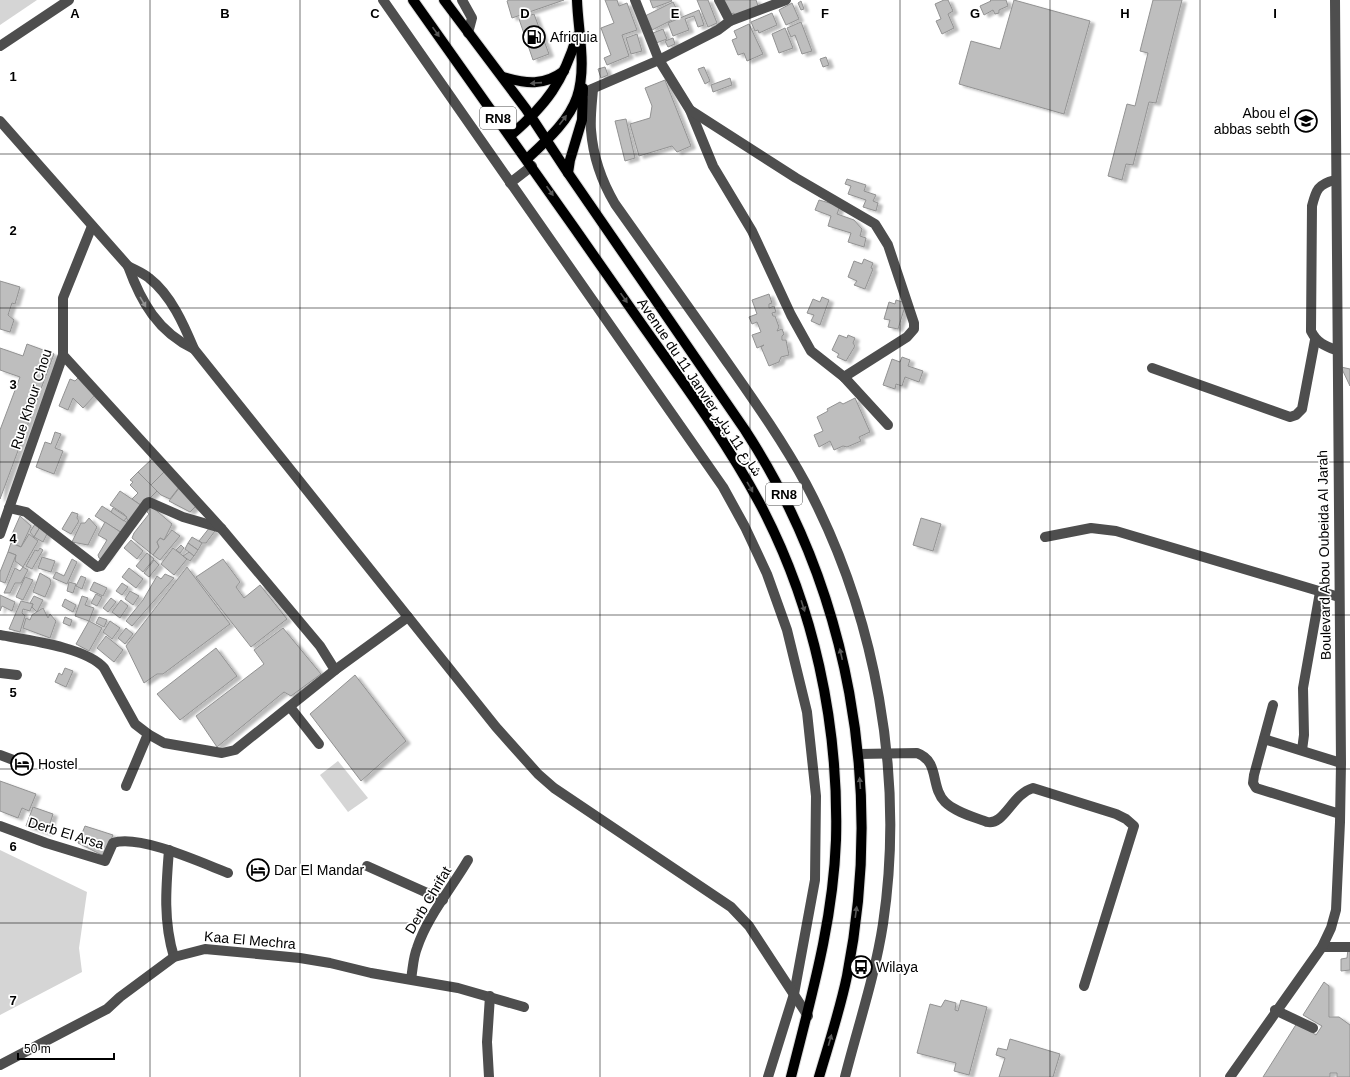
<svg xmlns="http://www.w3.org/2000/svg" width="1350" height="1077" font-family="Helvetica,Vazirmatn,sans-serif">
  <defs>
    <filter id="shadow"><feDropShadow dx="4.5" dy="2.5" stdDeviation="1" flood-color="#0004"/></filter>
  </defs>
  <rect width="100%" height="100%" fill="#fff"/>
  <!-- green -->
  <g fill="#d5d5d5">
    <polygon points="0,0 37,0 0,25"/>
    <polygon points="338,761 368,798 348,812 320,775"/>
    <polygon points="0,850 87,892 79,948 82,972 0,1015"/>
  </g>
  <!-- building -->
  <g fill="#bebebe" stroke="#929292" filter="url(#shadow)">
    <polygon points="509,0 564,0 512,18 507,1"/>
    <polygon points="605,0 617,0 619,6 627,3 637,30 622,35 629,56 607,65 604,58 611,55 601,28 614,23"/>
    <polygon points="650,0 671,0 672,1 653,8"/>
    <polygon points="697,0 708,0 717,23 708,27"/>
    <polygon points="726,0 756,0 758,6 735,16 734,13 728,15 722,2"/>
    <polygon points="944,0 948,0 953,11 948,14 954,28 942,34 936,21 941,19 935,4"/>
    <polygon points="990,0 1006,0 1008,6 999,10 999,13 995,14 993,10 984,15 980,6 991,1"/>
    <polygon points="1014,0 1090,21 1064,114 959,84 971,41 1000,49"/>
    <polygon points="1153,0 1182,0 1156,103 1149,102 1133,165 1126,164 1122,180 1108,176 1127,104 1135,106 1148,53 1140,51"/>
    <polygon points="801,1 804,9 801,10 798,3"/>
    <polygon points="673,2 680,16 652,30 645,16"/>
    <polygon points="792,3 799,19 786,25 779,10"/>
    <polygon points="699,10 704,25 698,27 694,16 685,19 689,30 673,36 668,23"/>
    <polygon points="772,13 777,25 759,33 758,30 755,31 751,22"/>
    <polygon points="534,14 549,54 533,60 519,19"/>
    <polygon points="801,22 812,51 802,54 795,35 791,37 787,28"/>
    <polygon points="749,24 763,54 747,61 744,53 738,55 732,40 737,38 734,31"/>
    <polygon points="785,28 793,48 779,53 772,34"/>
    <polygon points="663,29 667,39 656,43 653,33"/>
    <polygon points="637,34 642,51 631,54 626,38"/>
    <polygon points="673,38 675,44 668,47 665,41"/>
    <polygon points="826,57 829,65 823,67 820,59"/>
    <polygon points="605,67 608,75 601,78 598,69"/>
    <polygon points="704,67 710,81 705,84 698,69"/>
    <polygon points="730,78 732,85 713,92 711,85"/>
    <polygon points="665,80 691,146 677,152 672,146 639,156 630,124 650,118 652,106 645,88"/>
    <polygon points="626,119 635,158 625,161 615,121"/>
    <polygon points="847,179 866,185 864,191 876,195 873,201 878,203 876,211 863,207 866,200 848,194 851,186 845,184"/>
    <polygon points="819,200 840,206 837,214 854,220 862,229 860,236 866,238 864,247 848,242 851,233 828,226 831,216 815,210"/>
    <polygon points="864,259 873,263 871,268 873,269 865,289 854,285 857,281 848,277 854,261 862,264"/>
    <polygon points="0,281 20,287 15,304 12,303 8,315 14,320 10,332 0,329"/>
    <polygon points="769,294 772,303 769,304 769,308 774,306 776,312 772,313 773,316 775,316 779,327 777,331 782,329 784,334 782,336 782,340 786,340 789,355 781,357 779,362 769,366 761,347 764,345 757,348 752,335 761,332 757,322 752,324 749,317 757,314 752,300"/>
    <polygon points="822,297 829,300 820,325 811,321 814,315 807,313 813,299 820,302"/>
    <polygon points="896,300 906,303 898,329 888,327 890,320 884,319 889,302 895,304"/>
    <polygon points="839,335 847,338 848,335 855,338 853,343 855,346 846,361 837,357 839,354 832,350"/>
    <polygon points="27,344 54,354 0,499 0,430 20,377 0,370 0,348 23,356"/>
    <polygon points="902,357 910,360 908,366 923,371 919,382 905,377 902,386 896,384 895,389 883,385 892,359 900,362"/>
    <polygon points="1341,367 1350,369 1350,386"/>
    <polygon points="78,378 96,394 83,408 73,398 68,410 59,406 70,379 75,381"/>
    <polygon points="855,398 870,432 859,437 861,441 847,447 843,446 834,450 830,441 819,447 814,435 823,431 817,417 828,411 827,409 840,402 843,404"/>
    <polygon points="55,432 61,434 55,448 63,451 54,474 36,467 45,442 51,444"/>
    <polygon points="152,459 164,472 151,485 138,472"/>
    <polygon points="138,472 157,491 142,506 132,499 138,493 130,485 133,482 130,480"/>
    <polygon points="164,472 180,486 170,499 161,495 151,485"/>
    <polygon points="180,487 198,504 190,512 169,501"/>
    <polygon points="120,491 142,506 130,524 124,514 110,505"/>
    <polygon points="102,506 128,523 122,533 95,516"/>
    <polygon points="151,506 172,524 164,540 160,538 157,542 159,547 153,555 132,538 134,533 149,514 147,512"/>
    <polygon points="113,508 127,517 124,521 111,512"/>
    <polygon points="72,512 78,514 77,518 79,521 71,534 62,529"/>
    <polygon points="20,516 31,526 21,547 9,541"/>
    <polygon points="89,518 97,527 88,545 72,542 81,523 85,523"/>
    <polygon points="921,518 941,524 933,551 913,545"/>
    <polygon points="105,522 122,533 104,561 99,558 98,555 107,540 98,535"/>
    <polygon points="35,524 40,527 34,537 30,532"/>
    <polygon points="40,527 48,532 43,542 34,537"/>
    <polygon points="210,527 215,531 206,543 202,543 199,541"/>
    <polygon points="172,530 180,536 160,560 153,555 159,547 157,542 160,538 164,540"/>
    <polygon points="29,534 38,541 23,567 15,561 16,555 8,552 11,543 21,547"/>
    <polygon points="192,537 202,543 198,550 188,543"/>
    <polygon points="131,540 143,551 137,559 124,548"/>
    <polygon points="188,543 198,550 194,556 185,549"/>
    <polygon points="181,545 184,548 180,553 176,550"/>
    <polygon points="40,548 43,550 32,569 26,566 35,550 38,551"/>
    <polygon points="173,548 187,559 174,575 161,564"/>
    <polygon points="8,552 16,555 5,583 0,581 0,572"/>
    <polygon points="189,552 194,556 190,561 183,556"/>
    <polygon points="147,553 154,559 143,572 136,566"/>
    <polygon points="42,557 55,561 51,572 38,568"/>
    <polygon points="72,559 77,562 67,584 53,578 56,572 64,576"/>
    <polygon points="223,559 240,582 236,587 244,598 260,585 287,619 251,647 196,577"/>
    <polygon points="154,560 159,565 149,577 144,573"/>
    <polygon points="23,567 28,570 21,583 15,583 10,593 4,593 15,568 20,571"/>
    <polygon points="187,567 230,624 163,674 157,674 144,683 126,646"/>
    <polygon points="129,568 143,579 136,588 122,577"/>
    <polygon points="40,573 50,579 51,583 45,597 33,592"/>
    <polygon points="165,574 174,578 132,626 126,621 143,600 157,576 161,579"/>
    <polygon points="81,576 86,578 82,589 76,586"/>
    <polygon points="25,577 33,580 23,600 16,597"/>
    <polygon points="69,582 76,584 73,593 67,591"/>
    <polygon points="94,582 107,588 103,596 90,590"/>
    <polygon points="122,583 128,587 122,595 116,591"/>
    <polygon points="130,591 139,596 133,605 125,599"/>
    <polygon points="96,594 102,597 97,606 91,603"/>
    <polygon points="0,595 15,602 12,611 2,606 0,611"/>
    <polygon points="34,596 43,600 37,612 32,607 33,604 30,603"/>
    <polygon points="82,596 88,598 85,605 94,608 89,621 75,616"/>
    <polygon points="111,598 116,602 108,612 103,608"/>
    <polygon points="65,599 76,605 73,612 62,606"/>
    <polygon points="121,600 128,606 120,618 112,612"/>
    <polygon points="21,601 33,604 30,611 23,609 22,613 25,616 20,632 9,629"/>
    <polygon points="43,608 48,618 50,614 56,621 50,638 23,628 26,618 30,620 32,615"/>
    <polygon points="65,617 72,620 70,626 63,623"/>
    <polygon points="99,617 107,620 104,627 96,623"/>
    <polygon points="89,621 102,628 89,651 76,644"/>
    <polygon points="110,621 120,628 112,639 103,632"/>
    <polygon points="126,628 133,634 125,644 118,638"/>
    <polygon points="283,628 321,674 291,696 284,692 217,747 196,716 264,664 254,650"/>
    <polygon points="106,636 123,650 114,662 97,648"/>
    <polygon points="216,648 237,676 180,720 157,694"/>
    <polygon points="65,668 73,671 66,687 55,682 59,673 62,675"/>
    <polygon points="355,675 406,741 361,781 310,714"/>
    <polygon points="0,781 36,794 29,811 22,808 18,818 0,811"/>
    <polygon points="33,807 53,814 47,833 26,826"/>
    <polygon points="85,826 113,835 104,856 78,843"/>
    <polygon points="1348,949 1350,949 1350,970 1341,971 1341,959 1347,958"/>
    <polygon points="1324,982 1329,986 1329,1017 1339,1017 1350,1025 1350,1077 1337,1077 1337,1073 1330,1073 1330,1077 1263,1077 1297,1023 1316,1035 1322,1026 1303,1015"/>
    <polygon points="945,1000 956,1003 955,1010 958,1011 961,1000 987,1007 969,1075 954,1071 956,1063 917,1053 930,1004 941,1007"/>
    <polygon points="1010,1039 1060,1054 1053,1077 999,1077 1005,1058 996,1055 998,1048 1007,1050"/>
  </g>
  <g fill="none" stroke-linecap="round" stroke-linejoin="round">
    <!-- major casing -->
    <g stroke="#dbdbdb" stroke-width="12">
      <g id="major">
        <path d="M413,0C483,99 553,197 622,296C669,364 720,430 759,502C814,605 839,724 836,840C833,923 811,997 791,1077"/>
        <path d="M444,0L526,109L568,173L745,430C850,591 884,788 847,976C840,1010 829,1043 819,1077"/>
        <path d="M503,77C526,84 544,86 564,71"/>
        <path d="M511,135C547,104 563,82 577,36"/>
        <path d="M527,159C545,142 569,121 577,97C587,67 578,31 577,0"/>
        <polyline points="568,173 570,160 582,120 583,88"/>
      </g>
    </g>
    <!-- minor -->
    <g stroke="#4e4e4e" stroke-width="10">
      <polyline points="383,0 723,487 745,527 767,574 787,630 807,712 816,796 815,880 794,994 768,1077"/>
      <polyline points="462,0 472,18 468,33"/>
      <polyline points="635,0 659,60 690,110 713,166 752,231 791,315 811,351 844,377 888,425"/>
      <polyline points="719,0 730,21"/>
      <polyline points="0,46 69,0"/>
      <path d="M593,89C592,102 590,117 591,130C593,156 602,182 615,204C650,253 685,303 720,352C750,395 781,438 806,484C876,616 905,776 883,924C875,976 858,1026 845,1077"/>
      <polyline points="587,91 659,60 718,30 730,21 786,0"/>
      <polyline points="690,110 796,178 875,224 888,245 914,323 914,329 907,337 844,377"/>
      <path d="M0,121L128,266C135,270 143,273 149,278C171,295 184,325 194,349L496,727L538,774L554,788L731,907L749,926L808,1016"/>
      <path d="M1335,180C1318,184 1316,190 1312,206L1311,331C1317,343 1325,346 1336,350"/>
      <polyline points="510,183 532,166"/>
      <path d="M128,266C141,302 158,332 194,349"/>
      <polyline points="1152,368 1290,417 1296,415 1302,409 1315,340"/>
      <polyline points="9,508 26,512 97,567 101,566 147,503 149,502 183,517 221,528"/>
      <polyline points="0,534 63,355 63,298 92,226"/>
      <polyline points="1045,537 1091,528 1116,531 1339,597"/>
      <path d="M0,635C27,640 86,647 104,668L135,724L148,734L164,743L222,753L235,750L335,670L320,646L221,528L63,355"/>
      <polyline points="335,670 408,617"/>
      <polyline points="0,673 17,675"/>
      <polyline points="1273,705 1254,775 1253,783 1256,788 1340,814"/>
      <polyline points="290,707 319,744"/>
      <polyline points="1264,739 1341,763"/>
      <polyline points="1302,750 1304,735 1303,688 1320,592"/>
      <path d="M858,754L917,753C940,761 930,787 945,802C955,812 974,817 987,822C1004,826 1012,794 1033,788L1116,814L1126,819L1134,826L1084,986"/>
      <polyline points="0,755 24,764"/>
      <polyline points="126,786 148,734"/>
      <path d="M0,826L46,843L105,861L113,843C139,834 202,863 228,873"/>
      <path d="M169,850C166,887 163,921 174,957"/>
      <polyline points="367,866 443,900"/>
      <polyline points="1322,947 1350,947"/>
      <path d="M411,979C413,968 413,958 417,948C427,917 451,889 468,860"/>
      <polyline points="1275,1010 1313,1028"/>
      <polyline points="0,1065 107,1009 120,997 174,957 205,949 300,958 330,963 371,973 458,988 524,1007"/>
      <polyline points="489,1077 487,1042 490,996"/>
      <polyline points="1230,1077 1322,947 1331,928 1336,910 1340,822 1341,763 1335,0"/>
    </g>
    <!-- major -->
    <use href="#major" stroke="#000" stroke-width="10"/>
  </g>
  <!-- one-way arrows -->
  <defs><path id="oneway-solid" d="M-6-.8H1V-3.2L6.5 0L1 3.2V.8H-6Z"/></defs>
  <g fill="#595959">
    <use href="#oneway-solid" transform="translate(436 32) rotate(55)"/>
    <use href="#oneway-solid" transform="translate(536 83) rotate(176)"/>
    <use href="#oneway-solid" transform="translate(563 120) rotate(-53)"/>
    <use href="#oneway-solid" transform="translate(550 191) rotate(55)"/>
    <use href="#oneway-solid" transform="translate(624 298) rotate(55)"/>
    <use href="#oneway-solid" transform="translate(750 487) rotate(60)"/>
    <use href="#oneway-solid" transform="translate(803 606) rotate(72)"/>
    <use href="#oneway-solid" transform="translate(841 654) rotate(-103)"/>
    <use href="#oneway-solid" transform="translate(860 783) rotate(-94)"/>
    <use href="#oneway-solid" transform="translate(856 912) rotate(-82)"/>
    <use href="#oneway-solid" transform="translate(830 1040) rotate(-74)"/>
  </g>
  <use fill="#959595" href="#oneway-solid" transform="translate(143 302) rotate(60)"/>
  <!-- grid -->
  <path fill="none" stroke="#000" stroke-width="1" stroke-opacity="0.55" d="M150,0V1077M300,0V1077M450,0V1077M600,0V1077M750,0V1077M900,0V1077M1050,0V1077M1200,0V1077M0,154H1350M0,308H1350M0,462H1350M0,615H1350M0,769H1350M0,923H1350"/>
  <!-- icons -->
  <defs>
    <g id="fuel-ring" transform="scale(1.15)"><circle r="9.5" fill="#fff" stroke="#000" stroke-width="1.5"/><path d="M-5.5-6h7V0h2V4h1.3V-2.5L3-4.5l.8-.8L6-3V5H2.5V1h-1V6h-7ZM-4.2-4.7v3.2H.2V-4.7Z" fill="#000"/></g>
    <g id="school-ring" transform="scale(1.15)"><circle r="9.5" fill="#fff" stroke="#000" stroke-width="1.5"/><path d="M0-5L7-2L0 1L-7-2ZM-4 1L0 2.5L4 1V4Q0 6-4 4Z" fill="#000"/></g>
    <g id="hotel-ring" transform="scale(1.15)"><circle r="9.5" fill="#fff" stroke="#000" stroke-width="1.5"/><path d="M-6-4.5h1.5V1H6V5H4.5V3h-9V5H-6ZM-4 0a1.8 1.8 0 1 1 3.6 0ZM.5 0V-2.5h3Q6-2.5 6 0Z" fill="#000"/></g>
    <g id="bus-ring" transform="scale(1.15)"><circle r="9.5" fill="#fff" stroke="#000" stroke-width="1.5"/><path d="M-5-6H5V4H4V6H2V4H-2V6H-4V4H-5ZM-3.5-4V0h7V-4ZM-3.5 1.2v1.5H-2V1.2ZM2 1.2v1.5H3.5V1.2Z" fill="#000"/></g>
  </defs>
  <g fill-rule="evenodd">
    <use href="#fuel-ring" x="534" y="37"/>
    <use href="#school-ring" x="1306" y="121"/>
    <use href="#hotel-ring" x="22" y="764"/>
    <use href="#hotel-ring" x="258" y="870"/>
    <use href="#bus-ring" x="861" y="967"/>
  </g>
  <g text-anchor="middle" stroke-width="3.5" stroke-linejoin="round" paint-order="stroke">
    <!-- shield labels -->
    <g fill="#fff" stroke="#4c4c4c" stroke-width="1">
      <rect x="480" y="107" width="36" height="22" rx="3"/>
      <rect x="766" y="483" width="36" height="22" rx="3"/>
    </g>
    <g font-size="13" font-weight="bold" fill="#000">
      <text x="498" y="123">RN8</text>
      <text x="784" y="499">RN8</text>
    </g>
    <!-- poi labels -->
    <g font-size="14" fill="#000" stroke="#fff" text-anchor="start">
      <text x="550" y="42">Afriquia</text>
      <text x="1290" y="118" text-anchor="end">Abou el<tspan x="1290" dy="16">abbas sebth</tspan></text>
      <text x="38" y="769">Hostel</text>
      <text x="274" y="875">Dar El Mandar</text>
      <text x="876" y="972">Wilaya</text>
    </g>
    <!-- street labels -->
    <g font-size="14" fill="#000" stroke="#fff">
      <text transform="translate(700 387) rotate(56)" y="5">Avenue du 11 Janvier شارع 11 يناير</text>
      <text transform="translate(31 399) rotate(-72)" y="5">Rue Khour Chou</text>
      <text transform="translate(1324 555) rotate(-91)" y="5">Boulevard Abou Oubeida Al Jarah</text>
      <text transform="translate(66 833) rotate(17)" y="5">Derb El Arsa</text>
      <text transform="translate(428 900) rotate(-59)" y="5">Derb Chrifat</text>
      <text transform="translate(250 940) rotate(5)" y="5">Kaa El Mechra</text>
    </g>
  </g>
  <g font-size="13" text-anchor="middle" font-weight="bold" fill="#000" stroke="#fff" stroke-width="3.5" stroke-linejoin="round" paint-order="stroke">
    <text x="75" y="18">A</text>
    <text x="225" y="18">B</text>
    <text x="375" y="18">C</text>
    <text x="525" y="18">D</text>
    <text x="675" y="18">E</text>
    <text x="825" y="18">F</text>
    <text x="975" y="18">G</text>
    <text x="1125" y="18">H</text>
    <text x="1275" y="18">I</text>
    <text x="13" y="81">1</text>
    <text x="13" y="235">2</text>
    <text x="13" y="389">3</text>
    <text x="13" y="543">4</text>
    <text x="13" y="697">5</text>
    <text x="13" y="851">6</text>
    <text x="13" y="1005">7</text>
  </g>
  <!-- scale -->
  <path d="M18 1053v6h96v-6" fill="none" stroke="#000000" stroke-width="2"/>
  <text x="24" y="1053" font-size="12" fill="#000000" stroke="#ffffff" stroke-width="3" paint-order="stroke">50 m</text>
</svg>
